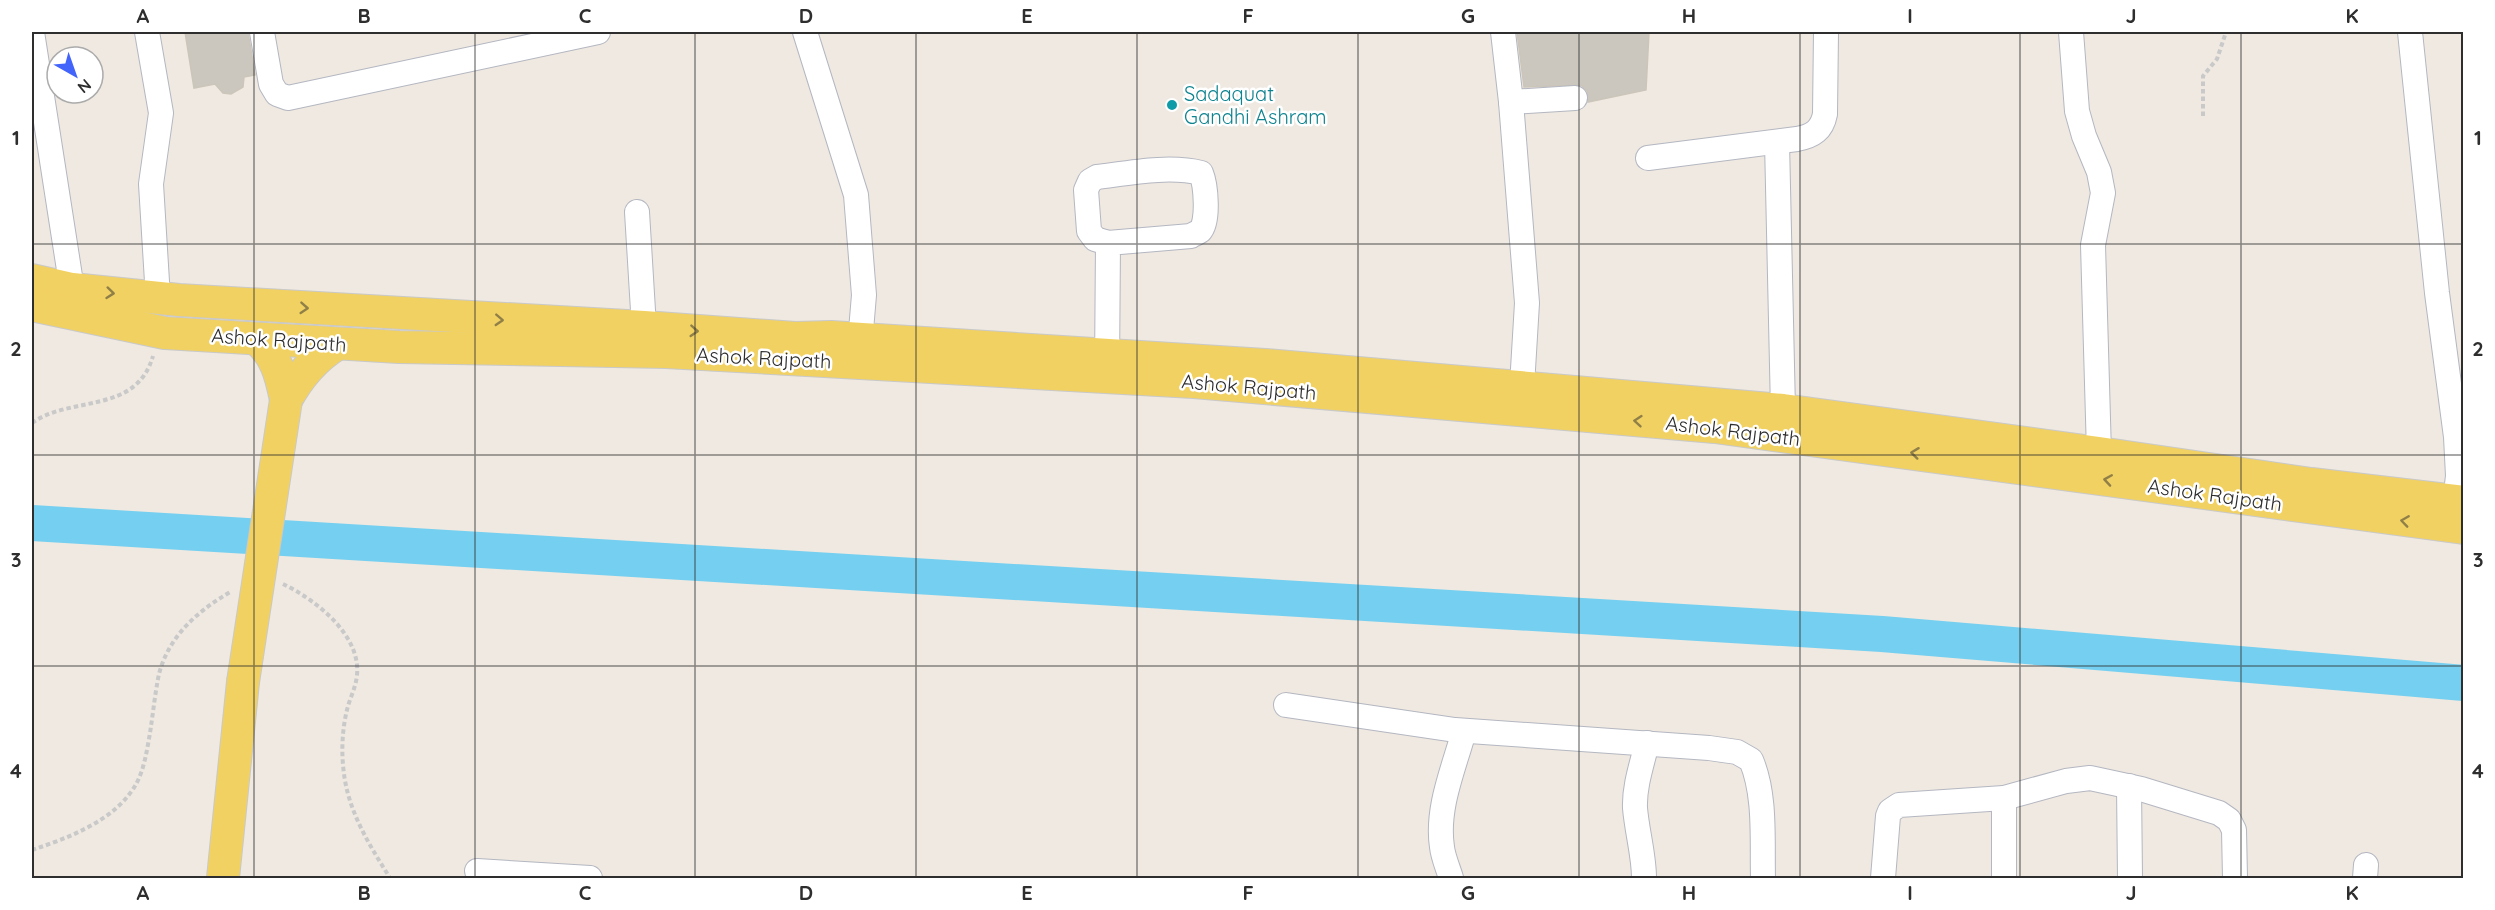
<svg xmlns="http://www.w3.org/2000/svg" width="2495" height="910" font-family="Quicksand,sans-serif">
  <rect width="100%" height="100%" fill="#efe9e1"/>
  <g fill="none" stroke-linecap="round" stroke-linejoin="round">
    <!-- river -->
    <polyline stroke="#75cff0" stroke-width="36" points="32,523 1882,634 2464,683"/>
  </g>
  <!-- building -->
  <g fill="#cbc7bf" stroke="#cbc5ba" stroke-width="1.5">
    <polygon points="185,32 248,32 255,75 244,77 243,87 231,94 223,93 215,84 194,88"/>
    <polygon points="1517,32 1649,32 1646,90 1588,102 1587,91 1581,85 1524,87"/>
  </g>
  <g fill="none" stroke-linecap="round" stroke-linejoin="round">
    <!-- minor casing -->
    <g stroke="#b4b7c1" stroke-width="26">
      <g id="minor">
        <polyline points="32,32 72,289"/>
        <polyline points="147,32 161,113 151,184 158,298"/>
        <polyline points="262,32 271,84 277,94 288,98 598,32"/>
        <polyline points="805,32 856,195 864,295 859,354"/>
        <polyline points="1503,32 1511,102 1527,303 1521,402"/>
        <polyline points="2071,32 2077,111 2084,136 2099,172 2103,193 2093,245 2099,453"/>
        <polyline points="2410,32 2437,293 2456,437 2458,476 2453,518"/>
        <polyline points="1511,102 1575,98"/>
        <polyline points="1777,142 1783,410 1780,427"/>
        <path d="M1648,158L1797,139C1813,136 1822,130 1825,114L1826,32"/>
        <polyline points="637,212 644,327"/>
        <path d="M1107,370L1108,243L1095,239L1089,231L1086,190L1090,181L1097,177C1129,173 1169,165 1201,173C1206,185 1209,222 1200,231C1199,232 1192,235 1191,236L1108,243"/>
        <path d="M1286,705L1455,730L1709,748L1737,752L1751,760C1766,795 1762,840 1763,878"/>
        <polyline points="2129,786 2130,878"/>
        <polyline points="2004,798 2004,878"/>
        <polyline points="477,871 590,878"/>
        <path d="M1451,878C1448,868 1443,857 1442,847C1436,808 1454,768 1464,731"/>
        <path d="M1644,878C1644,855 1637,832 1635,808C1634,787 1642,764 1647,743"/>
        <polyline points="1883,878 1888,816 1890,811 1899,805 2004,798 2066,781 2090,778 2141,789 2219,813 2229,820 2234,830 2235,878"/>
        <polyline points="2365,878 2366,865"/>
      </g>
    </g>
    <!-- major casing -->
    <g stroke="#c9c9c9" stroke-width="34">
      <g id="major">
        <polyline points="32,280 72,289 179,300 644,327 795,338 831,337 1265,365 1783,410 2099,453 2311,484 2464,502"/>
        <polyline points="32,305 165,333 399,347 666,352 1194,382 1715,427 2464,528"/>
        <path d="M257,339C276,355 281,375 286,400"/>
        <path d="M286,400C299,376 314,358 337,344"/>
        <polyline points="223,878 243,682"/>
      </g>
    </g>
    <!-- path -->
    <g stroke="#c9c9c9" stroke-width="4" stroke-dasharray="4.5 3" stroke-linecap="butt">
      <polyline points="2203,116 2203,76 2217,59 2225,35 2224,32"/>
      <path d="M32,423C71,395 136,415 153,356"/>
      <path d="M283,584C316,600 361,635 357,675C356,686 351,696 348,706C342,728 341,752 344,774C349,813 370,846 390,878"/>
      <path d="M32,850C68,838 114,821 135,786C144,771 147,750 150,733C153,714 155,693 159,674C169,635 199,610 232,591"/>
    </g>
    <!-- minor -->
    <use href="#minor" stroke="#fff" stroke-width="24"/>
    <!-- major -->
    <use href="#major" stroke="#f2d163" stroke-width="32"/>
    <!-- major-bridge casing -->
    <g stroke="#c9c9c9" stroke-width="34" stroke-linecap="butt">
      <polyline id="major-bridge" points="243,682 286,400"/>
    </g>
    <!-- major-bridge -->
    <use href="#major-bridge" stroke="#f2d163" stroke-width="32"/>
  </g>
  <!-- one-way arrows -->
  <defs><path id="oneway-chevron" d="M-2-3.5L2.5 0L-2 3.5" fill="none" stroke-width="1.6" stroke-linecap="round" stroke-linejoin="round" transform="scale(1.5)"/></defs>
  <g stroke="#908048">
    <use href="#oneway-chevron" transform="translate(110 293) rotate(6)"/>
    <use href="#oneway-chevron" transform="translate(304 308) rotate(4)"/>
    <use href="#oneway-chevron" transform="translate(499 320) rotate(3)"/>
    <use href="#oneway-chevron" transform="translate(694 331) rotate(4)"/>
    <use href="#oneway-chevron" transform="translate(1638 421) rotate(-175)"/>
    <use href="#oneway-chevron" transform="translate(1915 453) rotate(-173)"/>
    <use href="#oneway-chevron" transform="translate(2108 480) rotate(-171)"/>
    <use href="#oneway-chevron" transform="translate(2405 521) rotate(-172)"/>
  </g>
  <!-- grid -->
  <path fill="none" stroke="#2e2e2e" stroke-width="1.5" stroke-opacity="0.55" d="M254,32V878M475,32V878M695,32V878M916,32V878M1137,32V878M1358,32V878M1579,32V878M1800,32V878M2020,32V878M2241,32V878M32,244H2464M32,455H2464M32,666H2464"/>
  <!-- markers -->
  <circle fill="#0f9aa8" stroke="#fff" stroke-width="2" cx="1172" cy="105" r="6"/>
  <g text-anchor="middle" stroke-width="5" stroke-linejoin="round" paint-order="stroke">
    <!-- culture labels -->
    <g font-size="20" fill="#0d838f" stroke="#fff" text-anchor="start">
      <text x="1184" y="101">Sadaquat<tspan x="1184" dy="23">Gandhi Ashram</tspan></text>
    </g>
    <!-- street labels -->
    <g font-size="20" fill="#2e2e2e" stroke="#fff">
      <text transform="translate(279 340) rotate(4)" y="7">Ashok Rajpath</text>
      <text transform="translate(764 358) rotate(3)" y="7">Ashok Rajpath</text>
      <text transform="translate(1249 387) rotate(5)" y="7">Ashok Rajpath</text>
      <text transform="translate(1733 431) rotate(7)" y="7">Ashok Rajpath</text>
      <text transform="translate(2215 495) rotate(8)" y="7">Ashok Rajpath</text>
    </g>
  </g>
  <!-- border -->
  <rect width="2495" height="910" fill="none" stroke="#ffffff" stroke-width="66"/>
  <!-- north arrow -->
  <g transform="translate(75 75) rotate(140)"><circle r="28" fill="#ffffff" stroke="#ababab" stroke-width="1.5"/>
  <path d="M0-4.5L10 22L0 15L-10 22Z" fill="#4264fb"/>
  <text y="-9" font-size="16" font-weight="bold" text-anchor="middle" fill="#2e2e2e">N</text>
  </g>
  <rect x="33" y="33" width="2429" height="844" fill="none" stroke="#2e2e2e" stroke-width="2"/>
  <g font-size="20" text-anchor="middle" font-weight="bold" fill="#2e2e2e">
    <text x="143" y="23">A</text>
    <text x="364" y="23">B</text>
    <text x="585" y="23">C</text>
    <text x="806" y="23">D</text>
    <text x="1027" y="23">E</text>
    <text x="1248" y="23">F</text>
    <text x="1468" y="23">G</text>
    <text x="1689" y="23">H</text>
    <text x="1910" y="23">I</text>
    <text x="2131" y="23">J</text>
    <text x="2352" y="23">K</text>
    <text x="16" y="145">1</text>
    <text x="2478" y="145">1</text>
    <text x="16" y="356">2</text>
    <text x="2478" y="356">2</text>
    <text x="16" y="567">3</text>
    <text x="2478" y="567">3</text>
    <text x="16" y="778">4</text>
    <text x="2478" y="778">4</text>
    <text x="143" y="900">A</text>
    <text x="364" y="900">B</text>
    <text x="585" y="900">C</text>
    <text x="806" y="900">D</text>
    <text x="1027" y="900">E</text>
    <text x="1248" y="900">F</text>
    <text x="1468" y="900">G</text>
    <text x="1689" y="900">H</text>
    <text x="1910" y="900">I</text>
    <text x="2131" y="900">J</text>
    <text x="2352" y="900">K</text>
  </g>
</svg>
